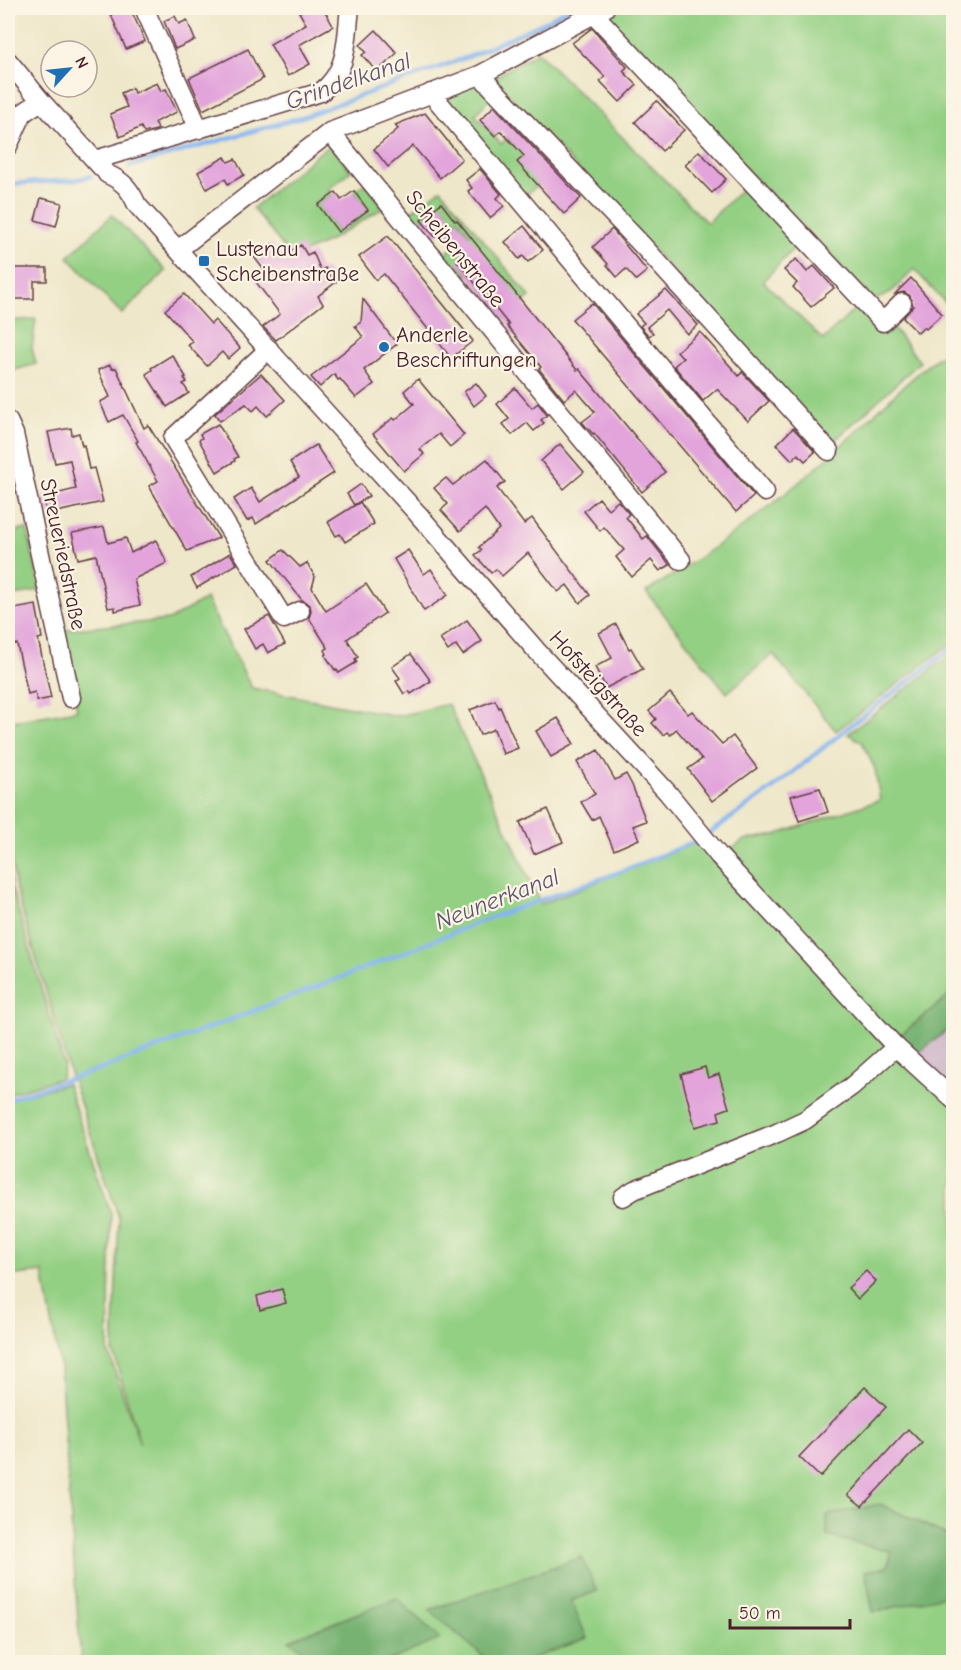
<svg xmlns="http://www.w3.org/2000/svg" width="961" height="1670" font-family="'Comic Neue',sans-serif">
  <rect width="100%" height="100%" fill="#fcf5e5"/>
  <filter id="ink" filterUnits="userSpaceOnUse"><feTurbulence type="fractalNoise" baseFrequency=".0167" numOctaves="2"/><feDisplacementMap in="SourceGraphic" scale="12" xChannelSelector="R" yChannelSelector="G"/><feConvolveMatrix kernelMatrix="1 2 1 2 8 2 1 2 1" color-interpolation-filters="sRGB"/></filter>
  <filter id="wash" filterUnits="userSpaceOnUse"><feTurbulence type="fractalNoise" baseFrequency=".008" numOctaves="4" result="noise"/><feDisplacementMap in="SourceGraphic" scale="24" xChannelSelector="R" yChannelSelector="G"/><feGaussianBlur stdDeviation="1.35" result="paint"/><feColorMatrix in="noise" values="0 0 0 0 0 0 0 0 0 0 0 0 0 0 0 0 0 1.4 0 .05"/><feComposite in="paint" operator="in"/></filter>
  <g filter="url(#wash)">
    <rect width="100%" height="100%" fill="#eee7c9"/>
    <!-- industrial -->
    <polygon fill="#d1bdcc" points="953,1026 953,1092 914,1056"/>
    <!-- green -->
    <g fill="#94d084" stroke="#6f7858" stroke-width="1.5">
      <path d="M605,8H953V311L914,269C902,281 890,298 873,299L594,14Z"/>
      <polygon points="538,52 707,223 744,187 799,243 763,281 823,340 858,306 884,332 892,326 920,362 833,442 493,78"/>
      <polygon points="478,81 492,96 475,115 501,144 507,138 515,146 531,149 518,162 549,175 524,197 441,97"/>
      <polygon points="331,146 351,171 329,189 332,195 319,205 336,229 367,210 354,191 366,183 383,208 327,242 292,258 253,208 324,149"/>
      <polygon points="441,189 530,297 494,327 478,308 488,299 499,313 458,261 468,275 458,283 439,259 469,234 458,219 455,221 441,204 421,220 435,237 426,244 405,216"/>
      <polygon points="112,215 166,271 122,314 68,257"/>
      <polygon points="36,319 32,348 36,364 8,372 8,321"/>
      <path d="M953,347V642L836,731L773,654L727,693L646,592C713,551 775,505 833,453C873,418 908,376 953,347Z"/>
      <polygon points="27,529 40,590 8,597 8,532"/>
      <polygon points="206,599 252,688 398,716 448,704 541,904 698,842 724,854 744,840 775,835 880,800 875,769 862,742 848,734 953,653 953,992 898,1038 953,1092 953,1662 81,1662 60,1367 43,1272 8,1276 8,1099 67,1084 111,1213 108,1351 140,1444 113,1351 119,1218 70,1073 16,890 8,838 8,722 77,710 64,630 169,620"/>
      <polygon points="8,861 12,890 64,1065 61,1078 8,1094"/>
    </g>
    <!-- forest -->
    <g fill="#77b272" stroke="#60684e" stroke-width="1.5">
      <polygon points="953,992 953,1026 914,1056 897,1038"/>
      <polygon points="880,1504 953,1538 953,1594 873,1612 865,1571 887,1567 892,1552 827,1536 827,1515"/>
      <polygon points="582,1557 597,1591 571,1601 587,1638 523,1662 490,1662 429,1610"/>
      <polygon points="397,1598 440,1639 386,1662 317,1662 289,1640"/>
    </g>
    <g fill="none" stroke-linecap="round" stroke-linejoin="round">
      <!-- stream -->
      <g stroke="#84b4ef" stroke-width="4.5">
        <polyline points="130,166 299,118 468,57 543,23 569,8"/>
        <polyline points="8,184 75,180 91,176"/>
        <polyline points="708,834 772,789 855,722 954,647"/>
        <polyline points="8,1099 104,1068 345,976 487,919 622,871 701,839"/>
      </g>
    </g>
    <g id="blocks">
      <!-- building -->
      <g fill="#e2a4db">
        <polygon points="108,8 130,8 145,41 126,49"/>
        <polygon points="306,8 323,8 333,26 299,45 310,64 288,76 270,44 306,24 299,12"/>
        <polygon points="175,16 179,24 187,20 195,40 175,49 164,21"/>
        <polygon points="592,28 627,67 623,71 637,85 620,102 600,81 605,77 572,43"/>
        <polygon points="376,30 397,53 377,72 362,55 366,52 360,45"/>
        <polygon points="248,49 263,79 203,110 189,78"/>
        <polygon points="157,83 161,91 166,89 177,112 155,122 158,129 156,130 144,133 141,127 120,137 110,114 127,107 121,93 132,88 134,93"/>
        <polygon points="657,101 684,130 662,151 635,122"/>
        <polygon points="494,106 581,198 564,214 517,162 524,156 501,131 495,136 480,120"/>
        <polygon points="425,113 462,159 440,178 413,146 388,167 374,149 398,129 395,125"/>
        <polygon points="699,151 726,179 712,193 685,165"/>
        <polygon points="225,157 228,162 235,159 244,175 228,184 225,179 207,189 198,172"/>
        <polygon points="480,169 501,194 497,198 504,206 490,218 468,191 472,188 466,180"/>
        <polygon points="354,191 368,210 338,232 318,205 336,192 341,200"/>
        <polygon points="41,198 62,203 56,226 35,220"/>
        <polygon points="441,203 455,221 457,220 577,370 579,369 665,472 642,492 594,433 593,434 582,422 595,412 576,390 564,400 539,369 541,367 507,326 509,325 457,261 464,256 443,230 435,237 421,220"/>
        <polygon points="524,226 543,250 528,262 523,256 519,259 505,242"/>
        <polygon points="612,229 647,271 636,280 626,269 617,277 607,265 608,264 593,247"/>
        <polygon points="388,236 473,341 451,358 384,274 376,280 359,257"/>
        <polygon points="272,244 281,256 301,245 307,255 313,252 321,271 325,268 336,282 318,296 323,304 276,340 263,327 280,314 253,278 264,270 254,257"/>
        <polygon points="796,259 807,272 814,266 834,288 811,307 793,287 797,283 784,270"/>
        <polygon points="8,268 47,268 47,281 34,281 34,299 8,299"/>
        <polygon points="911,278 942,314 926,329 924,327 918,333 903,318 913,306 910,296 904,292 895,294"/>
        <polygon points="666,290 698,325 687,334 667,310 647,327 653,333 649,336 640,326 644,323 636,314"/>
        <polygon points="184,294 211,324 215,320 240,348 228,359 222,352 207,366 188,345 193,342 165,310"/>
        <polygon points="363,299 397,344 364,370 374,384 356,398 340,379 338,380 334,374 320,387 311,377 363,337 355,326 361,322"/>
        <polygon points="592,303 754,496 736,512 572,319"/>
        <polygon points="700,332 739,376 742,372 769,401 748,421 717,389 703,401 674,366 683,358 677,351"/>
        <polygon points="172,355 186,377 184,378 187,382 183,384 189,393 167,407 146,374 152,370 151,368"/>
        <polygon points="110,365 112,369 116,368 144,428 148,425 219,538 187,551 149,486 158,481 136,442 138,441 123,415 109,422 100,402 110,397 98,370"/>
        <polygon points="261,374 285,400 267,416 258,406 253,411 246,404 220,421 215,414"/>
        <polygon points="418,379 464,435 450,447 439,434 420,449 424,454 404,471 373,434 393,418 395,420 414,404 404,391"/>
        <polygon points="476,383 486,396 474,406 464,392"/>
        <polygon points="515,388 532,408 538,403 547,415 541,420 544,423 534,431 527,423 512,435 503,424 509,419 497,404"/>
        <polygon points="218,424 238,457 234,459 235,461 217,472 199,440 202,438 200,434"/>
        <polygon points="71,428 72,435 79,433 82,446 84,445 89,469 94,468 103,502 47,514 43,497 76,489 70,460 55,463 48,432"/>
        <polygon points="793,428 815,452 805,461 798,454 792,460 777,444"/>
        <polygon points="560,444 584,472 564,489 541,461"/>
        <polygon points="316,445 334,473 256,524 253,518 247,521 234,499 251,488 260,502 299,477 290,462"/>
        <polygon points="487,459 505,482 497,488 524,524 532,518 590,595 580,603 567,585 558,592 528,553 502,576 496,569 491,573 475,555 482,550 479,547 499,529 485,509 460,531 441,510 448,504 434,488 446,478 453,485"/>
        <polygon points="361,484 369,496 354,505 347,494"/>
        <polygon points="599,498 608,509 618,501 629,514 626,517 643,539 647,536 670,565 660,571 651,560 632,577 616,557 624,550 604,527 600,531 584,511"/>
        <polygon points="360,502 374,524 345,542 340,534 336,536 328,522"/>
        <polygon points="104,527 108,543 126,538 131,553 156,540 167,563 134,579 140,605 115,611 115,607 108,608 96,555 78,559 72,533"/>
        <polygon points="283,550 300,567 307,563 315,577 312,588 326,611 366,584 385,613 347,639 358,657 355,659 357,662 339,673 336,669 335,670 325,655 327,654 325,650 328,648 309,618 311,611 310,605 302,600 270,560"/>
        <polygon points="408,550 424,574 431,569 448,595 424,611 394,559"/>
        <polygon points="230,553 237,564 197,588 191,577"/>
        <polygon points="36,605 42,638 38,639 51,698 37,701 35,692 28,694 17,644 8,645 8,630 11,629 8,610"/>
        <polygon points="269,616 285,644 268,653 263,644 255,649 244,629"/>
        <polygon points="467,620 482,641 463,655 456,645 448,651 440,639"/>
        <polygon points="616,624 629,649 631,648 643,669 606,688 595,667 612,658 599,633"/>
        <polygon points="411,654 431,681 411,694 409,691 404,694 396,681 400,678 392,667"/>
        <polygon points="670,693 688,714 692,711 722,744 733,736 757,768 712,801 688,769 702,759 676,729 670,735 667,732 663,735 652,723 656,719 649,711"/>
        <polygon points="495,700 499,708 500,707 518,748 503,754 494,729 480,735 470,710"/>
        <polygon points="558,718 574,744 551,757 536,731"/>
        <polygon points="598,750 615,780 626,774 632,785 646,821 633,826 639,839 614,850 599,816 592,820 581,802 595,794 577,762"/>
        <polygon points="820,788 828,812 799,821 791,796"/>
        <polygon points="548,809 563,842 534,854 520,822"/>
        <polygon points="705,1067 708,1078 719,1074 729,1108 718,1112 720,1120 695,1127 681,1074"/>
        <polygon points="866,1271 876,1281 858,1299 848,1288"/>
        <polygon points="282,1289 286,1303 260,1310 257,1296"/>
        <polygon points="865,1387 886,1407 820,1477 799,1457"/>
        <polygon points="908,1429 922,1443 862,1506 848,1495"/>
      </g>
    </g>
  </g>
  <g filter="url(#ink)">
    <use href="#blocks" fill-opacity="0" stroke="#633d43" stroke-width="1.5"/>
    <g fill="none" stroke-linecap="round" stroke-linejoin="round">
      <!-- street casing -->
      <g stroke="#633d43" stroke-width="21">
        <g id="street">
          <polyline points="144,8 199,129"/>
          <polyline points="594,14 883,322 902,303"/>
          <polyline points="8,61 41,101 103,169"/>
          <polyline points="480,75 643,246 829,451"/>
          <polyline points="431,93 765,492"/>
          <polyline points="330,132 681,560"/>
          <polyline points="8,146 23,113 41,101"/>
          <path d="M95,160L321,92C349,71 346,39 350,8"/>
          <path d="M107,174C123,181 130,189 137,205L417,513L536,650L668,793L719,856L896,1047L954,1100"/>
          <polyline points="179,249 330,132 480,75 605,8"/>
          <polyline points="269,349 173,438 284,619 300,611"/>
          <polyline points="8,421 14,434 71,698"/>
          <polyline points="623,1197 634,1190 777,1133 805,1120 852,1086 896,1047"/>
        </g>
      </g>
      <!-- street -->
      <use href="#street" stroke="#fff" stroke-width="18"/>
    </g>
  </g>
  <!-- markers -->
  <g fill="#1f6fb2" stroke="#fcf5e5" stroke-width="2">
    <rect x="198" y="255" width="12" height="12" rx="3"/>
    <circle cx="384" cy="347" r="6"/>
  </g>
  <g text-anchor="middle" stroke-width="4.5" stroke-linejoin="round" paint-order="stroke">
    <!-- poi labels -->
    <g font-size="22" fill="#4a1f2b" stroke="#fcf5e5" text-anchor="start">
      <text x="216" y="256">Lustenau<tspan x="216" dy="25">Scheibenstraße</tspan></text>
      <text x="396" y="342">Anderle<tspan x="396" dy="25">Beschriftungen</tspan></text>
    </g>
    <!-- street labels -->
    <g font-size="22" fill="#4a1f2b" stroke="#fcf5e5">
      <text transform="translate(456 248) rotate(51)" y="8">Scheibenstraße</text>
      <text transform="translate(64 554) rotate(78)" y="8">Streueriedstraße</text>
      <text transform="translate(599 683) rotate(48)" y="8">Hofsteigstraße</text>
    </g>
    <!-- water labels -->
    <g font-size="24" font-style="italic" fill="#5e5370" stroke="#fcf5e5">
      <text transform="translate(348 81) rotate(-19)" y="8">Grindelkanal</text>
      <text transform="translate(497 899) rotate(-21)" y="8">Neunerkanal</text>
    </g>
  </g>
  <!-- margin -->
  <rect width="961" height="1670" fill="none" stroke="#fcf5e5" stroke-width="30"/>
  <!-- north arrow -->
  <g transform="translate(69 69) rotate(63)"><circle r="28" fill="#fcf5e5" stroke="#b59f9b" stroke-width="1.5"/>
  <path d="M0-4.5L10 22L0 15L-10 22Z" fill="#1f6fb2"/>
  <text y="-9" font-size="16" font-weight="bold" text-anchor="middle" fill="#4a1f2b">N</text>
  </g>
  <!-- scale -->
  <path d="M730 1619v9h120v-9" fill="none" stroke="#4a1f2b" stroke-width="3"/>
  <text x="739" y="1619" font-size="18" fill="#4a1f2b" stroke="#fcf5e5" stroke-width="4.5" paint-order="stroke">50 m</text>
</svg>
